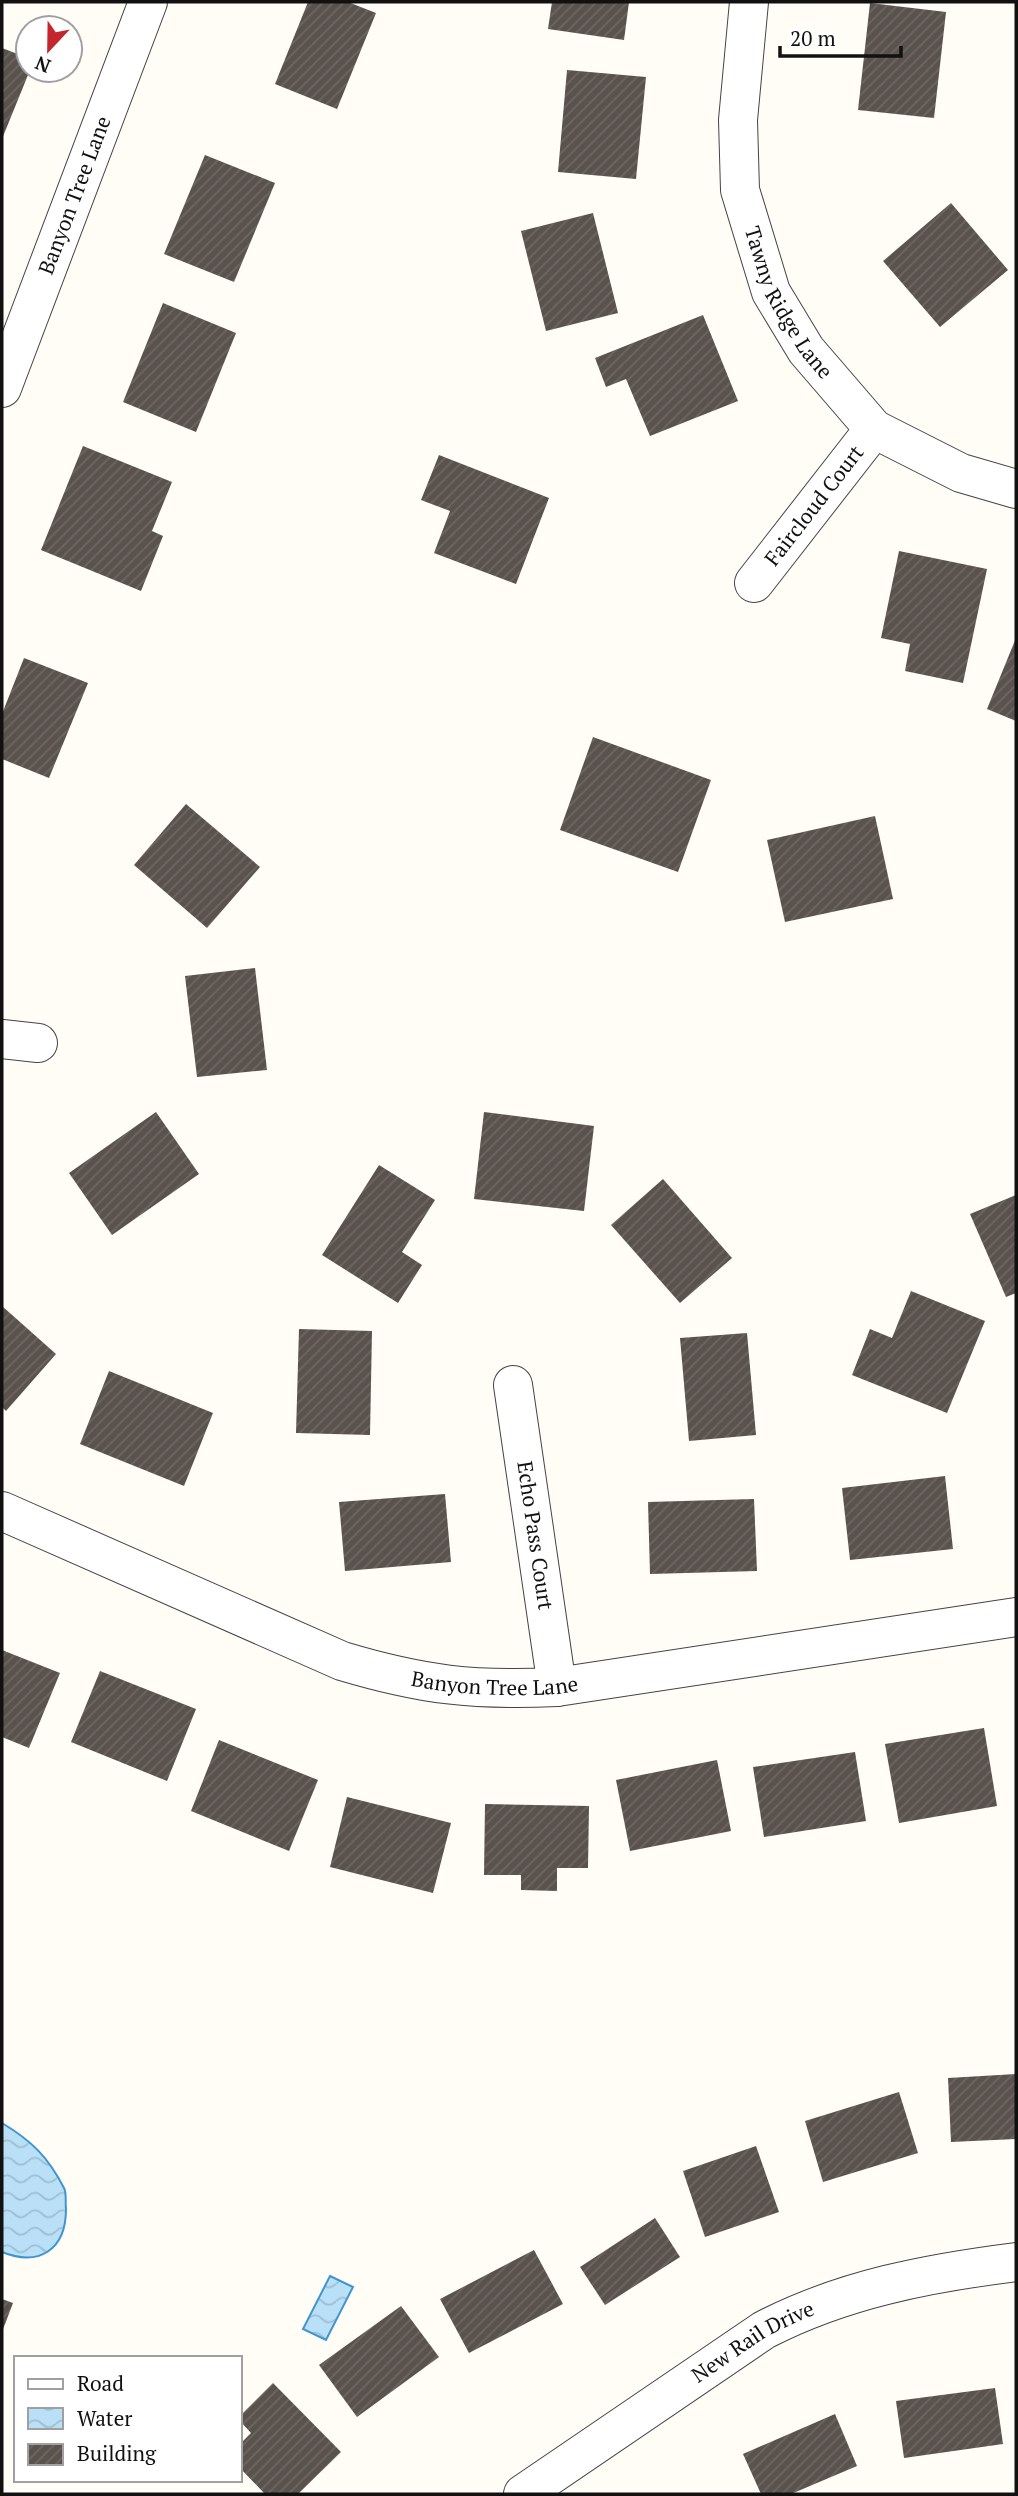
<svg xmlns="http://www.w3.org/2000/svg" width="1018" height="2496" font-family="'PT Serif',serif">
  <defs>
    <pattern id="water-waves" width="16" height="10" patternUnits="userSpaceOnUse" patternTransform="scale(1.75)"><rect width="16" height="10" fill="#b9e0f7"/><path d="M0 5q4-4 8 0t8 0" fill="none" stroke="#9ebfd3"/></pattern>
    <pattern id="building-hatch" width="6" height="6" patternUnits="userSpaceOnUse" patternTransform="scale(1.75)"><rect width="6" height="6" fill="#5a524d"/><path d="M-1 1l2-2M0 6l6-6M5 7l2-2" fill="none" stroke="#6d6662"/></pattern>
  </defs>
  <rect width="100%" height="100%" fill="#fffdf5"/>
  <!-- water -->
  <g fill="url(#water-waves)" stroke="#3f96cf" stroke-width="2">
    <path d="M2,2123C32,2141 48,2157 64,2188C67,2194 65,2202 66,2209C66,2250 39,2267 2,2252Z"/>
    <polygon points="330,2276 353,2287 326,2340 303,2329"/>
  </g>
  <!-- building -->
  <g fill="url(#building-hatch)">
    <polygon points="308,2 348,2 376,13 337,109 275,84"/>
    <polygon points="552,2 629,2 624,40 548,29"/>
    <polygon points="870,3 946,12 934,118 858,110"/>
    <polygon points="2,48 28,58 30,70 2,139"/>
    <polygon points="567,70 646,77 636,179 558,172"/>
    <polygon points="205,155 275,183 234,282 164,254"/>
    <polygon points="951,203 1008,270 940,327 883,261"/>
    <polygon points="593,213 618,313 546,331 521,231"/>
    <polygon points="163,303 236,333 196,432 123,402"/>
    <polygon points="703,315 738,401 650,436 626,379 606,387 595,358"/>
    <polygon points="83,446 172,482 152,531 163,536 141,591 41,550"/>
    <polygon points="439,455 549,498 516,584 434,553 450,511 421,500"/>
    <polygon points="899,551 987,569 963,683 905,671 910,644 881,638"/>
    <polygon points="1016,638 1016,721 987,709"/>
    <polygon points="24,658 88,683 49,778 2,759 2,714"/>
    <polygon points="593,737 711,780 678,872 560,830"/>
    <polygon points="186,804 260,867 207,928 134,865"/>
    <polygon points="875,816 893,899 785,922 767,840"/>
    <polygon points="255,968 267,1070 197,1077 185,976"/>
    <polygon points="156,1112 199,1174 112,1235 69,1173"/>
    <polygon points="484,1112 594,1126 584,1211 474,1199"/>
    <polygon points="379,1165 435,1200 402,1252 422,1265 398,1303 322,1255"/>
    <polygon points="663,1179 732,1258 680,1303 611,1225"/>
    <polygon points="1016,1195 1016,1293 1006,1297 970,1214"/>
    <polygon points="911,1291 985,1321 947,1413 852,1375 870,1329 892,1338"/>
    <polygon points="2,1306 56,1354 6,1411 2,1407"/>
    <polygon points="299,1329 372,1331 370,1435 296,1433"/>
    <polygon points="747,1333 756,1435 689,1441 680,1338"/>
    <polygon points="109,1371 213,1413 184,1486 80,1444"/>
    <polygon points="945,1476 953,1549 850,1560 842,1488"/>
    <polygon points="445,1494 451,1562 345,1571 339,1502"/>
    <polygon points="754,1499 757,1571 650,1574 648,1502"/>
    <polygon points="2,1650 60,1673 29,1748 2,1737"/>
    <polygon points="100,1671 196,1709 167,1781 71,1742"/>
    <polygon points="984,1728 997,1806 899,1823 885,1744"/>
    <polygon points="219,1740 318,1780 289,1851 191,1811"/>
    <polygon points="855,1752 866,1821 764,1837 753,1767"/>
    <polygon points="717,1760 731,1831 630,1851 616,1780"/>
    <polygon points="347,1797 451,1823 433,1893 330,1867"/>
    <polygon points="485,1804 589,1806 588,1868 557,1868 557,1891 521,1890 521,1875 484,1875"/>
    <polygon points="1016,2074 1016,2139 951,2142 948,2078"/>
    <polygon points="899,2092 918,2153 823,2182 805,2121"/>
    <polygon points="756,2146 779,2212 705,2237 683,2171"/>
    <polygon points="655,2218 680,2257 605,2305 580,2267"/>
    <polygon points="534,2250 563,2304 469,2353 440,2299"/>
    <polygon points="2,2299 13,2303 2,2332"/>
    <polygon points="401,2306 439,2357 357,2417 319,2365"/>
    <polygon points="273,2383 341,2452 298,2494 265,2494 240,2468 240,2444 251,2433 240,2421 240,2416"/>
    <polygon points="995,2388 1003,2444 904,2458 896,2401"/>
    <polygon points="835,2414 857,2466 791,2494 761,2494 743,2454"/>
  </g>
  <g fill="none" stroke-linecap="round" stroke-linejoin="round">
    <!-- minor casing -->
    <g stroke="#444" stroke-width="40">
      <g id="minor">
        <path id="s1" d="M749,2L738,120L740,190L771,292L806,350L874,429L961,473L1016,489"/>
        <path id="s2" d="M2,388L148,2"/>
        <path id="s3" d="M754,583L874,429"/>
        <polyline points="2,1039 38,1043"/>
        <path id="s4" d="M513,1385L557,1687"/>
        <path id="s5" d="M2,1511L342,1661C422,1685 474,1691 557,1687L1016,1617"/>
        <path id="s6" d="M523,2494L764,2330C843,2289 929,2273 1016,2262"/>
      </g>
    </g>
    <!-- minor -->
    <use href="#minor" stroke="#fff" stroke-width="38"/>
  </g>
  <g text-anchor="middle" stroke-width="7" stroke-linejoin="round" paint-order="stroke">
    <!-- street labels -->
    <g font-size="21" fill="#111" stroke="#fff">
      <text dy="7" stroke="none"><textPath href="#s2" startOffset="206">Banyon Tree Lane</textPath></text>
      <text dy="7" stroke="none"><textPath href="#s1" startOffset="312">Tawny Ridge Lane</textPath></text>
      <text dy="7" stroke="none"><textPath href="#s3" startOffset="98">Faircloud Court</textPath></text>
      <text dy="7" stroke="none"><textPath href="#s4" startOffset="152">Echo Pass Court</textPath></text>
      <text dy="7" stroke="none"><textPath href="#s5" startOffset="527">Banyon Tree Lane</textPath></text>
      <text dy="7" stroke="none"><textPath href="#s6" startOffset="276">New Rail Drive</textPath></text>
    </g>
  </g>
  <!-- border -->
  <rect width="1018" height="2496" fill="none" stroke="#111111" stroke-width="7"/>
  <!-- legend -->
  <rect x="14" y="2356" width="228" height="126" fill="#ffffff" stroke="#a0a0a0" stroke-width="2"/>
  <rect x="28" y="2379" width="35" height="10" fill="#ffffff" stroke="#a0a0a0" stroke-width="2"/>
  <text x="77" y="2391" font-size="21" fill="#111111">Road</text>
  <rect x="28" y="2408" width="35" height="21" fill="url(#water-waves)" stroke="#a0a0a0" stroke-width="2"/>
  <text x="77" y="2426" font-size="21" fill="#111111">Water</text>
  <rect x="28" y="2444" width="35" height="21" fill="url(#building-hatch)" stroke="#a0a0a0" stroke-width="2"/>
  <text x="77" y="2461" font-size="21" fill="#111111">Building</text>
  <!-- north arrow -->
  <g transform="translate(49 49) rotate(202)"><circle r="33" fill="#ffffff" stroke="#a0a0a0" stroke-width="2"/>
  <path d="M0-5L12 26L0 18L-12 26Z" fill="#c4262e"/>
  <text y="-10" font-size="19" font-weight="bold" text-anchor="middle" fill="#111111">N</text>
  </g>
  <!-- scale -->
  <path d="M780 46v10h121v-10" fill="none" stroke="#111111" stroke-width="3.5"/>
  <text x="790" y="46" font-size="21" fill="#111111" stroke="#ffffff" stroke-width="5" paint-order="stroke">20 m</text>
</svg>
